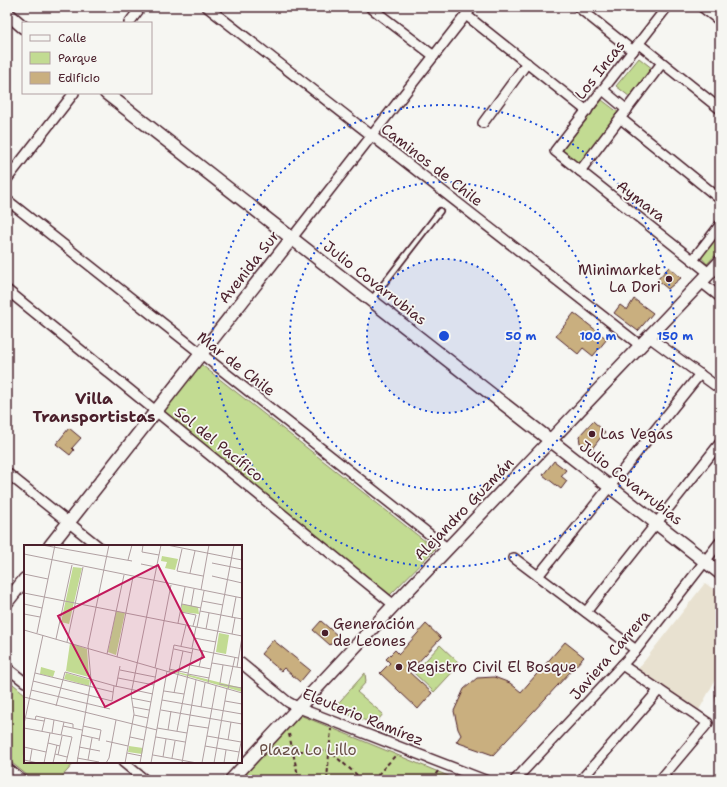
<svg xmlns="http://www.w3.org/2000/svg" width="727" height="787" font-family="'Shantell Sans',sans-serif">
  <rect width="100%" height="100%" fill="#f6f6f2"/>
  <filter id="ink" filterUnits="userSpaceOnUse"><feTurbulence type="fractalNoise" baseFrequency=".025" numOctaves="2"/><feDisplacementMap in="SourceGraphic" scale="8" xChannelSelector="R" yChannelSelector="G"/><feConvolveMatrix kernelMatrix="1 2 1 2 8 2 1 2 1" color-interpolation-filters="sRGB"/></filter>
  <g filter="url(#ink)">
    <!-- built -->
    <polygon fill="#e8e1d0" points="705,583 720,594 720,671 698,712 638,669"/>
    <!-- green -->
    <g fill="#c2db92" stroke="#867d5e">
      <polygon points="639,58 653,69 630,97 616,86"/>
      <polygon points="602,100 619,113 580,164 562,151"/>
      <polygon points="720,231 720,250 707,264 700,256"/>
      <polygon points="198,362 435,549 389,596 160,410"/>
      <polygon points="440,645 460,664 434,692 414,673"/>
      <polygon points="365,673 366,682 357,692 383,714 375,724 333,709"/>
      <polygon points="7,679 25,694 25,762 75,762 59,780 33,780 7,759"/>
      <polygon points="300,715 458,780 236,780"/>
    </g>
    <!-- building -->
    <g fill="#c9af7f" stroke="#4a1f2b">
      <polygon points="669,267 681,278 668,289 657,280"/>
      <polygon points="634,299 653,313 638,331 614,313 620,305 627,310"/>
      <polygon points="574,313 607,339 593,356 583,348 578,354 556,336"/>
      <polygon points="593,421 605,432 591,450 580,443 579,436"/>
      <polygon points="69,428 81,438 72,448 74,450 70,455 56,444"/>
      <polygon points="554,461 566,470 561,476 567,481 561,489 543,475"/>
      <polygon points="321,621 338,636 330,645 313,630"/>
      <polygon points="426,624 441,638 409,672 432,693 418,709 380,673 390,663 386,659 395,650 399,654"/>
      <polygon points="273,640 310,670 300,682 284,668 281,671 261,654"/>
      <polygon points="565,642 584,657 493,755 456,742 461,735 458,729 454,711 464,689 477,678 494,677 510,683 521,692"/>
      <polygon points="720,678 720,712 717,709 715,686 718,680"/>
    </g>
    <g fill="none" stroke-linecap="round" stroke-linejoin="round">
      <!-- lane casing -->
      <g stroke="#4a1f2b" stroke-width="8">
        <polyline id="lane" points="372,299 440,211"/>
      </g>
      <!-- street casing -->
      <g stroke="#4a1f2b" stroke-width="12">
        <g id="street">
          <polyline points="207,7 641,346"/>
          <polyline points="370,7 434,56"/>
          <polyline points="578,7 633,51"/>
          <polyline points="667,7 555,151 709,273"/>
          <polyline points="702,7 720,21"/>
          <polyline points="466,15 587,111"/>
          <polyline points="129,23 141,7"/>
          <polyline points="639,44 720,109"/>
          <polyline points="603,90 627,110"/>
          <polyline points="620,118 720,199"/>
          <polyline points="483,123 527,63"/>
          <polyline points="580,171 662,63"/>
          <polyline points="7,179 74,93"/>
          <polyline points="7,200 448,549"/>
          <polyline points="292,238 472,7"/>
          <polyline points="693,260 720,225"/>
          <polyline points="701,282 720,297"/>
          <polyline points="7,290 394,605"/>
          <polyline points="649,337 720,389"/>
          <polyline points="7,473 98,546"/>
          <polyline points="514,558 636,650"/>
          <polyline points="538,576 700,374"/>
          <polyline points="586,612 720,443"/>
          <polyline points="241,663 288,702 299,708 485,780"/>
          <polyline points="622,665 708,723 660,780"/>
          <polyline points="7,668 25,682"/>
          <polyline points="123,762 145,780"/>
          <polyline points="7,768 22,780"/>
          <polyline points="515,780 636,650 720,542"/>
          <polyline points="581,780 659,690"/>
        </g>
      </g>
      <!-- secondary casing -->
      <g stroke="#4a1f2b" stroke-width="15">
        <g id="secondary">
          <polyline points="7,13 23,27"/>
          <polyline points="106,93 720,573"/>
          <polyline points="50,546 292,238"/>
          <polyline points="7,602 25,579"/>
          <polyline points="231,780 394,605 720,262"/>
        </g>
      </g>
      <!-- path -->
      <g stroke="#4a1f2b" stroke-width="2" stroke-dasharray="4 3" stroke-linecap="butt">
        <polyline points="289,734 299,780"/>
        <polyline points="292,751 329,751 363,780"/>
        <polyline points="327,780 331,729"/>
        <polyline points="373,780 395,756"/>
        <polyline points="432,780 438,771"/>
      </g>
      <!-- lane -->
      <use href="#lane" stroke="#f6f6f2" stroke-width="4.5"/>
      <!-- street -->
      <use href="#street" stroke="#f6f6f2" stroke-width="9"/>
      <!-- secondary -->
      <use href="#secondary" stroke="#f6f6f2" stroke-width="12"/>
    </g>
  </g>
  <!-- distance rings -->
  <circle cx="444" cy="336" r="77" fill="#1d4ed8" fill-opacity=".12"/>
  <g fill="none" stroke="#1d4ed8" stroke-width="2" stroke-dasharray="2 4">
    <circle cx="444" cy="336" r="77"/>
    <circle cx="444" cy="336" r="154"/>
    <circle cx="444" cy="336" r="231"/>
  </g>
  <!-- markers -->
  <g fill="#4a1f2b" stroke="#f6f6f2" stroke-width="1.5">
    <circle cx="669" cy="279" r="4"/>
    <circle cx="592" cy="434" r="4"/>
    <circle cx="325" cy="633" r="4"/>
    <circle cx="399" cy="667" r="4"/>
  </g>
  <g text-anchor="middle" stroke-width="3.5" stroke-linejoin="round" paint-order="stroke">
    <!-- street labels -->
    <g font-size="15" fill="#4a1f2b" stroke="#f6f6f2">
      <text transform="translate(600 70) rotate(-52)" y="5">Los Incas</text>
      <text transform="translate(432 165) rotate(38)" y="5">Caminos de Chile</text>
      <text transform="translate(641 201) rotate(38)" y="5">Aymara</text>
      <text transform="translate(249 267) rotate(-52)" y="5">Avenida Sur</text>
      <text transform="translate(375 283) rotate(38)" y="5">Julio Covarrubias</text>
      <text transform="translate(236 364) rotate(38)" y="5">Mar de Chile</text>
      <text transform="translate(219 444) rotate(39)" y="5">Sol del Pacífico</text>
      <text transform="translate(631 483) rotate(38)" y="5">Julio Covarrubias</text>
      <text transform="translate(464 509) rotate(-46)" y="5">Alejandro Guzmán</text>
      <text transform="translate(610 655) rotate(-49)" y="5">Javiera Carrera</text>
      <text transform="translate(363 717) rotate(22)" y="5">Eleuterio Ramírez</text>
    </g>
    <!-- poi labels -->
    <g font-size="15" fill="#4a1f2b" stroke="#f6f6f2" text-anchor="start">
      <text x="661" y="275" text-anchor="end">Minimarket<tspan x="661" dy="17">La Dori</tspan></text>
      <text x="600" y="439">Las Vegas</text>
      <text x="333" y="629">Generación<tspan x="333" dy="17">de Leones</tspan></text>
      <text x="407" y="672">Registro Civil El Bosque</text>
    </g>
    <!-- park labels -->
    <g font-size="15" fill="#684e45" stroke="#f6f6f2">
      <text x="308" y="755">Plaza Lo Lillo</text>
    </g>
    <!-- neighbourhood labels -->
    <g font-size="16" font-weight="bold" fill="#4a1f2b" stroke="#f6f6f2">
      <text x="94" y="404">Villa<tspan x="94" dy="18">Transportistas</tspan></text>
    </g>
  </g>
  <!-- overview -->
  <g transform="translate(24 545)">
    <rect width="218" height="218" fill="#f6f6f2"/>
    <path d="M138,11L154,14L151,25L141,23L143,17L137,16ZM49,22L58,23L45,79L37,77ZM158,59L174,62L175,69L157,67ZM92,66L101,68L92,110L84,107ZM195,88L205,90L202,109L192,107ZM46,98L63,104L65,132L42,126ZM17,122L31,126L29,132L16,129ZM146,125L218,143V147L146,126ZM42,128L66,135L65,141L40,134ZM105,201L119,203L118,209L104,207Z" fill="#c2db92"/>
    <path fill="none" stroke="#b1a0a2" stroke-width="1" d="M18,0L108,16M119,0L118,7L135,10M143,0L218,15M158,4L153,26L179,31M0,9L218,53M104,15L108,0M188,18L218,24M117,19L132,22M166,28L171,6M0,29L24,34M188,31L218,38M177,45L185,0M0,48L218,91M178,56L199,60M0,59L18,63M158,59L177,63M167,61L170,44M176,66L218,74M157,67L172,70L169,81M0,69L16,72M208,73L212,52M154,78L161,42M173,82L180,46M182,84L185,68M0,85L218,148M13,88L31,0M208,89L211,73M170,93L192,97M32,94L48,20M43,97L59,22M157,101L162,80M168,103L172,82M150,104L168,108M83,109L100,30M93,112L109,32M188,118L218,123M166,120L187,124M175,122L179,105M213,122L218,92M131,123L147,40M145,124L164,128M96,125L131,132M145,127L150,100L214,113M11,128L89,147M164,129L185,133M94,133L130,140M9,136L88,156L90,141M184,138L210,0M196,138L199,120M195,139L218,143M92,142L96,121M204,144L211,112M7,145L86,164M140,146L160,149M150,148L159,106M0,152L133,185M107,153L127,157M138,155L218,169M201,156L218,159M32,161L41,127L91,141L129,149M109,162L125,165M177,162L181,138M137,165L218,179M110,170L124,173M2,173L20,176M11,175L12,171L49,179V183M0,179L19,90M164,180L184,183M39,181L58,185M59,181L77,185L75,196M0,183L48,192L42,218M133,183L163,188M144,185L147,166M18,186L21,173M153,186L169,103M28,188L30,175M37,190L40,177M57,190L75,194M183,191L217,197M106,192L120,195M132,192L161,197M204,195L207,177M82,196L104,201M24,198L36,201M181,201L215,207M0,202L22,207M55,202L76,206M103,208L118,211M31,209L43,212M34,210L38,191M129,210L173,218M139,212L142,194M53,213L75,217M148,213L151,196M0,215L14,218M64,215L68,193M6,216L8,204M20,218L26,188M29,218L33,200M53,218L67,135L64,101L85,0M82,218L85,213L92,175M101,218L110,169L107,149L137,0M116,218L133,123M127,218L143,126M158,218L172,135M178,218L192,141M190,218L203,144M200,218L202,205M213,218L218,192"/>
    <path fill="#c2185b" fill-opacity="0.15" stroke="#c2185b" stroke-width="2" d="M134,20L180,112L81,162L34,71Z"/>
    <rect width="218" height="218" fill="none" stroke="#4a1f2b" stroke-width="2"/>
  </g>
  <circle cx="444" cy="336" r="6" fill="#1d4ed8" stroke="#f6f6f2" stroke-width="2"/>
  <g font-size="12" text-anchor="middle" font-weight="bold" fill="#1d4ed8" stroke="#f6f6f2" stroke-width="3.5" stroke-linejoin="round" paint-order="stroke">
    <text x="521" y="340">50 m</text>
    <text x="598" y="340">100 m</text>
    <text x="675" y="340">150 m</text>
  </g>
  <!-- margin -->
  <rect width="727" height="787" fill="none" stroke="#f6f6f2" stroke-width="24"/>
  <rect x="12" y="12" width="703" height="763" fill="none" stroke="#4a1f2b" stroke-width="1.5" filter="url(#ink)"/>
  <!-- legend -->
  <rect x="22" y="22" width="130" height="72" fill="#f6f6f2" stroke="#b1a0a2"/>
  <rect x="30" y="35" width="20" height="6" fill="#f6f6f2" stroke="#b1a0a2"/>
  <text x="58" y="42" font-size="12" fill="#4a1f2b">Calle</text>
  <rect x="30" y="52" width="20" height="12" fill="#c2db92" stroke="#b1a0a2"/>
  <text x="58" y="62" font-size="12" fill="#4a1f2b">Parque</text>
  <rect x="30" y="72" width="20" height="12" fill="#c9af7f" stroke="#b1a0a2"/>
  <text x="58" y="82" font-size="12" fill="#4a1f2b">Edificio</text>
</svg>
